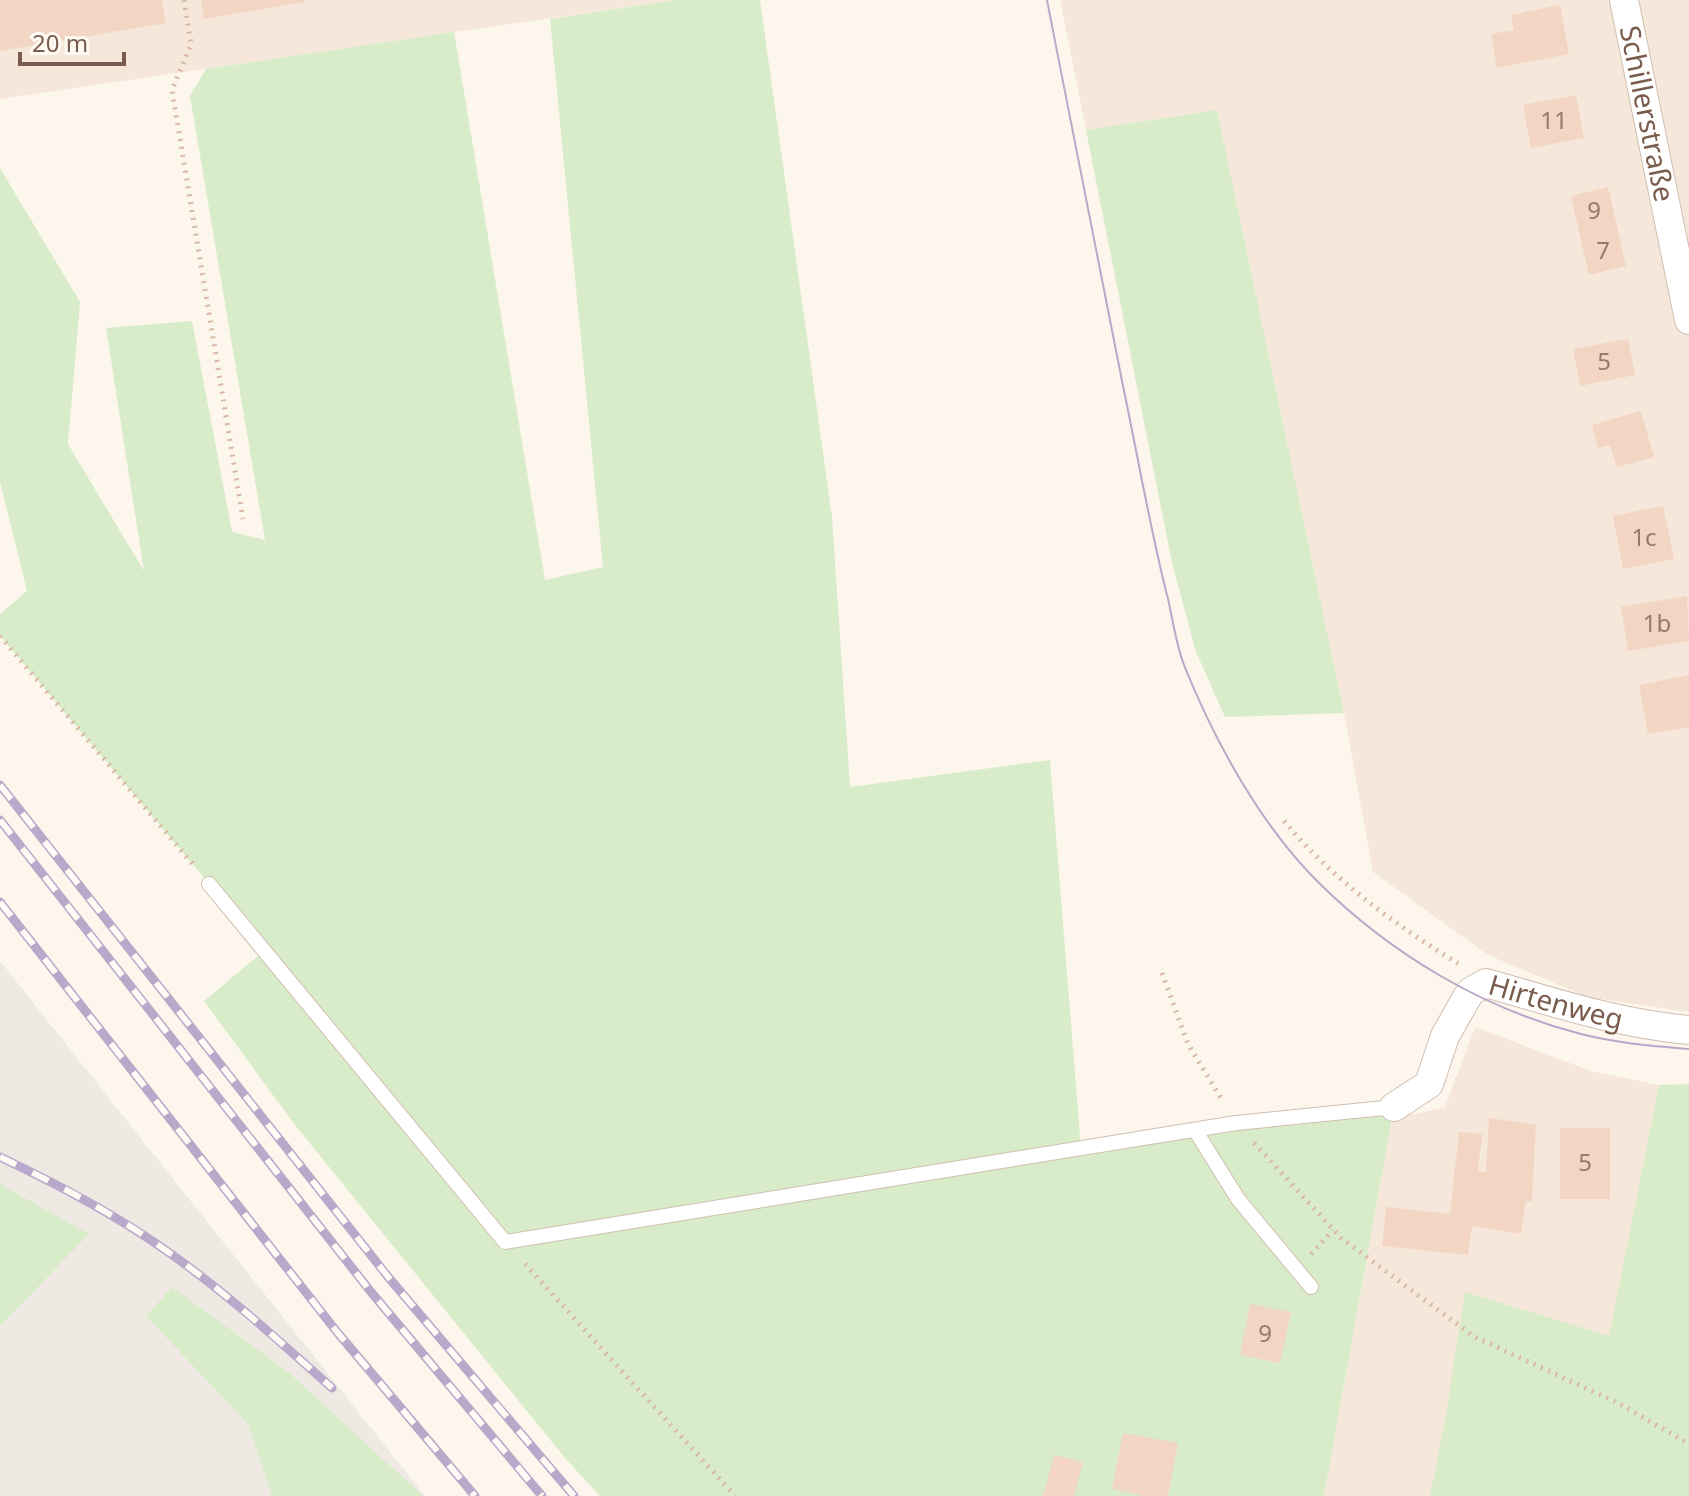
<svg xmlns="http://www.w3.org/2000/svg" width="1689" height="1496" font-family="'Noto Sans',sans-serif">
  <rect width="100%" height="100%" fill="#fdf6ec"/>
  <!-- residential -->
  <g fill="#f5e8da">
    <polygon points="0,0 674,0 0,99"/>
    <polygon points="1060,0 1689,0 1689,1012 1587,997 1488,955 1373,872 1344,713 1217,110 1086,130"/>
    <polygon points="1475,1027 1591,1071 1659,1085 1609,1337 1446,1414 1430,1496 1324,1496 1392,1119 1445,1107"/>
  </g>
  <!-- industrial -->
  <polygon fill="#efe9e4" points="0,961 425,1496 0,1496"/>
  <!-- green -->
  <g fill="#d8ecc9">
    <polygon points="674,0 760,0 832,517 850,787 1050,760 1081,1148 1394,1107 1324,1496 600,1496 565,1458 295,1125 204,1001 265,950 0,636 0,614 27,591 0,482 0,168 80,302 68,444 144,571 106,328 192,321 232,532 265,540 190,96 206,69 454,32 545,580 603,567 550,19"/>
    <polygon points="1217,110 1344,713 1225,717 1196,652 1172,563 1086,130"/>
    <polygon points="1689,1084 1689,1496 1430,1496 1446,1414 1465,1292 1609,1336 1659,1085"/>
    <polygon points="0,1184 89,1234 0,1326"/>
    <polygon points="172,1287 288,1372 423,1496 272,1496 248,1424 146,1316"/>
  </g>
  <!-- building -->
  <g fill="#f3d5c3">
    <polygon points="0,0 162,0 166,23 0,51"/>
    <polygon points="201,0 305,0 305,2 204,19"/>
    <polygon points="1560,5 1569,54 1497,68 1491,34 1514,30 1511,15"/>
    <polygon points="1576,95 1584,138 1531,148 1523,105"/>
    <polygon points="1608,187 1626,266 1589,275 1571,196"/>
    <polygon points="1628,339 1635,375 1580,386 1573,349"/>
    <polygon points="1641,411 1654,457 1617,467 1610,445 1598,448 1592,425"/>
    <polygon points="1663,506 1674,559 1623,569 1613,516"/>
    <polygon points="1687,596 1689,641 1628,651 1621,607"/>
    <polygon points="1689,675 1689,727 1648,734 1639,685"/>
    <polygon points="1489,1118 1536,1125 1532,1201 1526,1201 1521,1234 1472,1226 1468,1255 1382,1246 1386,1207 1450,1214 1459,1132 1482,1134 1478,1171 1486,1172"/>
    <rect x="1560" y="1128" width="50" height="71"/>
    <polygon points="1250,1304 1291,1312 1280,1363 1240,1355"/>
    <polygon points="1123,1433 1178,1443 1168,1496 1144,1496 1112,1489"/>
    <polygon points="1054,1455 1083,1462 1074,1496 1043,1496"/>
  </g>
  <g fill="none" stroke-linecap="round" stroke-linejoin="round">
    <!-- service casing -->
    <g stroke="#d1beb0" stroke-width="16">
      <g id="service">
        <polyline points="209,884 505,1242 1168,1134 1236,1123 1394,1107"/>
        <polyline points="1195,1130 1238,1199 1311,1287"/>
      </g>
    </g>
    <!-- minor casing -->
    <g stroke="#d1beb0" stroke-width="30">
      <g id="minor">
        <path id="s1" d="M1624,0L1689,320"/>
        <path id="s2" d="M1394,1107L1429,1084L1445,1036L1470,992L1486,983C1553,1002 1619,1024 1689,1030"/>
      </g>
    </g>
    <!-- path -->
    <g stroke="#d9b8a5" stroke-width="5" stroke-dasharray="2 6" stroke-linecap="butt">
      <polyline points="184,0 191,44 172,90 243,519"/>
      <polyline points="0,636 196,868"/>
      <path d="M1284,821C1332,879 1395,925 1459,964"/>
      <polyline points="1162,973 1188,1044 1222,1100"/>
      <polyline points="1254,1143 1341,1238 1473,1336 1618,1403 1689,1444"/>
      <polyline points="1311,1254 1333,1230"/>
      <polyline points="525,1264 735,1496"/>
    </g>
    <!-- service -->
    <use href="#service" stroke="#fff" stroke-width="14"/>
    <!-- minor -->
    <use href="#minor" stroke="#fff" stroke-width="28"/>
    <!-- tram -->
    <path stroke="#b9a8c9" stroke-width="2" d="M1047,0C1072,129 1098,258 1123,386C1138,457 1150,529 1168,599C1173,621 1176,644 1184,665C1214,740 1261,826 1319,883C1391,954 1483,1009 1581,1034C1616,1043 1653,1046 1689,1049"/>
    <!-- rail casing -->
    <g stroke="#b9a8c9" stroke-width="9">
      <g id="rail">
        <polyline points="0,785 389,1278 574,1496"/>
        <polyline points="0,820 371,1292 542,1496"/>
        <polyline points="0,902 337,1332 475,1496"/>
        <path d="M0,1157C55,1183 111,1212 161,1247C222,1289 277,1339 332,1388"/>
      </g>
    </g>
    <!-- rail -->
    <use href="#rail" stroke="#fffaf3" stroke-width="6" stroke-dasharray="18" stroke-linecap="butt"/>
  </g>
  <g text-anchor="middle" stroke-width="7" stroke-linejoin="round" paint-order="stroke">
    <!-- number labels -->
    <g font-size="24" fill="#987a6a">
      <text x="1554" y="129">11</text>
      <text x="1594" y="219">9</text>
      <text x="1603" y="259">7</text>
      <text x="1604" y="370">5</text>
      <text x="1644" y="546">1c</text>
      <text x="1657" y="632">1b</text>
      <text x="1585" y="1171">5</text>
      <text x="1265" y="1342">9</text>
    </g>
    <!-- street labels -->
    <g font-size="28" fill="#7a5c4d" stroke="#fffaf3">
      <text dy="10" stroke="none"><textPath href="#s1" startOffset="116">Schillerstraße</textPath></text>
      <text dy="10" stroke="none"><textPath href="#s2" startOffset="234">Hirtenweg</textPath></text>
    </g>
  </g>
  <!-- scale -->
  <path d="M20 52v12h104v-12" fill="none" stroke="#7a5c4d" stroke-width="4"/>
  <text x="32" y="52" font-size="24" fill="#7a5c4d" stroke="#fffaf3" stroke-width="6" paint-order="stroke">20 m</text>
</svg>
